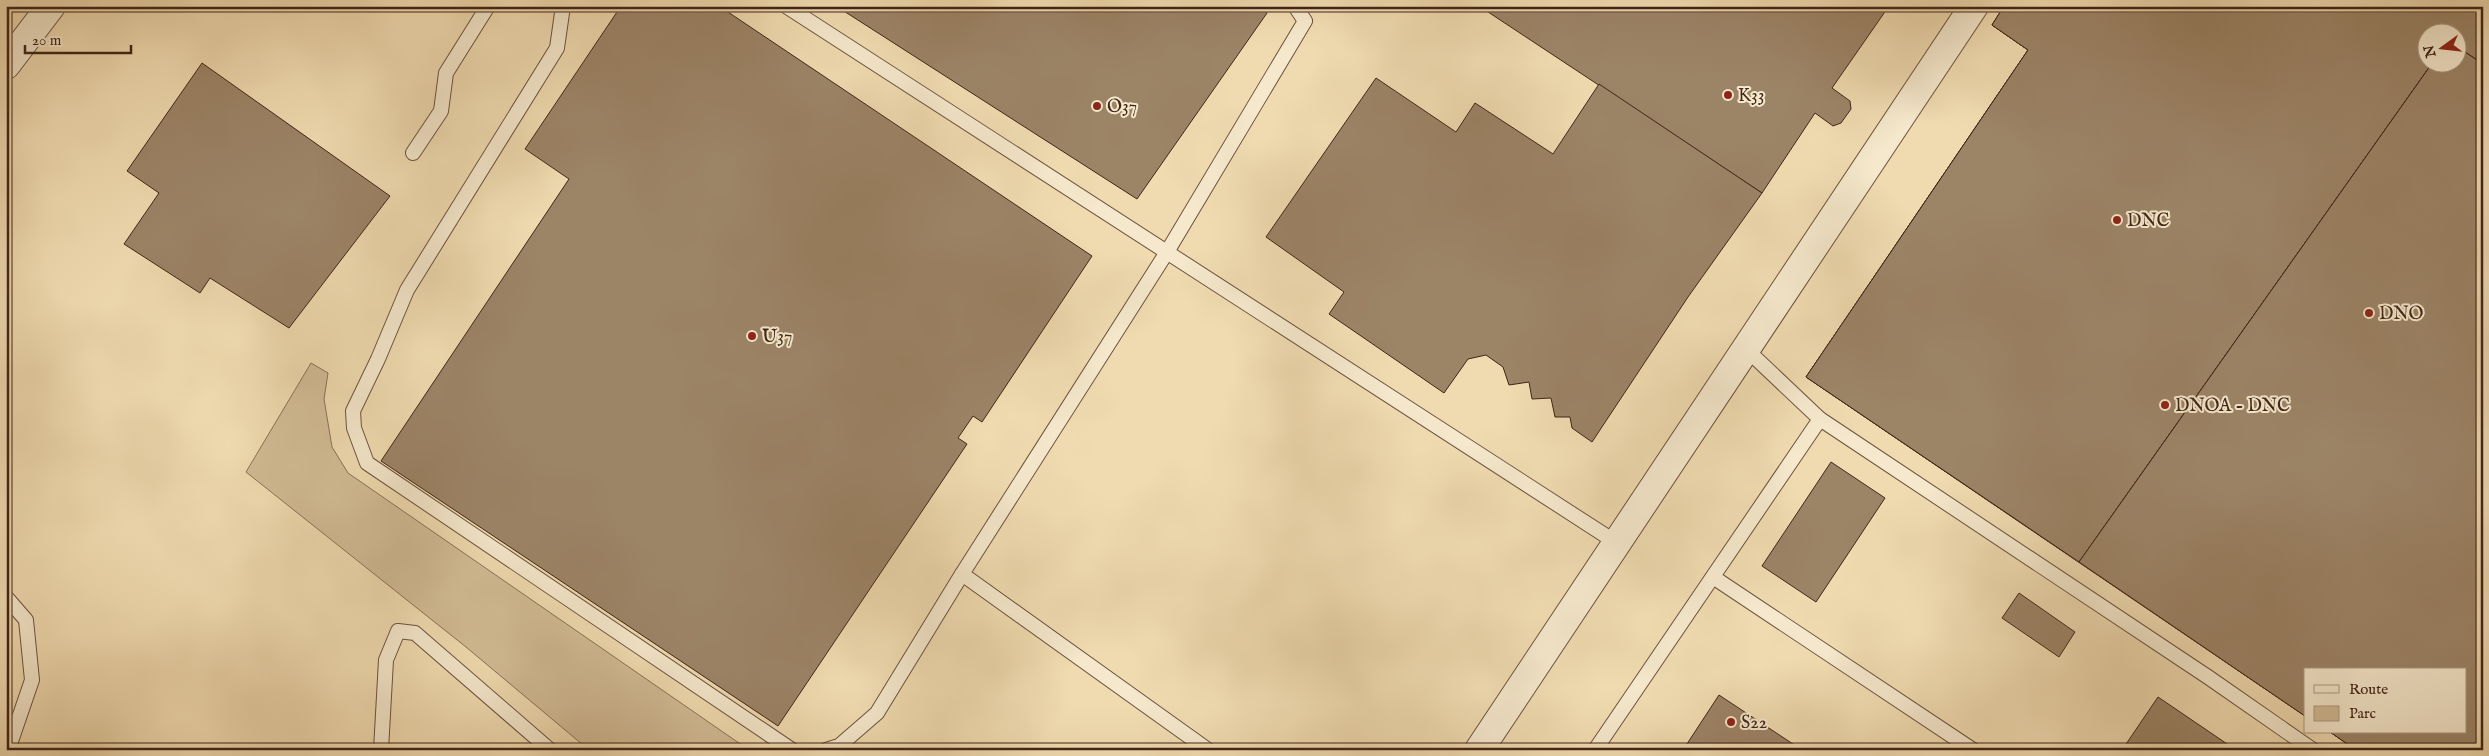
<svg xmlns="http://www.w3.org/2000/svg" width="2489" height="756" font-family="'IM FELL English',serif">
  <rect width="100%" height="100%" fill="#f0dbb0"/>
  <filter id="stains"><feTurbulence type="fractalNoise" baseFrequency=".004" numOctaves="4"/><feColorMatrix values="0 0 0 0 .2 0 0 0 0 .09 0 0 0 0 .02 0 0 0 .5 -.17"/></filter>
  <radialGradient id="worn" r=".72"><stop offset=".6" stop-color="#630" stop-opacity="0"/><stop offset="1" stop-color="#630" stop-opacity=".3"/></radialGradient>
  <!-- green -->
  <polygon fill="#d2bc96" stroke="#897057" points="311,363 328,373 324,399 332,447 348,473 749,750 589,750 466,647 246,472"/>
  <!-- building -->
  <g fill="#9c8467" stroke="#402518" fill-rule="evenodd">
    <polygon points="621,6 719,6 1092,256 982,422 973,416 958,438 967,444 778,726 381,461 569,179 525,149"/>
    <polygon points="836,6 1256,6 1267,13 1137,199"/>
    <polygon points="1479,6 1889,6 1832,88 1850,101 1851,109 1841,123 1833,126 1815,113 1762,193"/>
    <path d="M2004,6H2483V750H2356L2330,732H2465V670H2305V716L1806,377L2028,50L1992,25ZM2426,32H2456V62H2426Z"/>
    <polygon points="2004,6 2483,6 2483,64 2456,46 2456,32 2426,32 2426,62 2433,62 2079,562 1806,377 2028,50 1992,25"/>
    <polygon points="2004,6 2483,6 2483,64 2456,46 2456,32 2426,32 2426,62 2433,62 2079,562 1806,377 2028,50 1992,25"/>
    <polygon points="2456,46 2483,64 2483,750 2356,750 2330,732 2465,732 2465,670 2305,670 2305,716 2079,562 2433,62 2456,62"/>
    <polygon points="2456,46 2483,64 2483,750 2356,750 2330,732 2465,732 2465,670 2305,670 2305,716 2079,562 2433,62 2456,62"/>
    <polygon points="202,63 390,196 289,328 210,278 200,293 124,244 159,193 127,171"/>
    <polygon points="1376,78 1456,132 1475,103 1553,154 1599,84 1762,193 1688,297 1592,442 1572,428 1570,417 1555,417 1551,398 1532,399 1529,382 1509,385 1503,367 1486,355 1468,359 1444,393 1329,314 1344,292 1266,237"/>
    <polygon points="1831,462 1885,498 1816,602 1762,566"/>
    <polygon points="2019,593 2075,632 2059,657 2002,618"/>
    <polygon points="1719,695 1802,750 1683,750"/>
    <polygon points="2158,697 2236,750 2122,750"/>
  </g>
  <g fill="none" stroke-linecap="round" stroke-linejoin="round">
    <!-- lane casing -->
    <g stroke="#6c523e" stroke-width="16">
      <g id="lane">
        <polyline points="563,6 557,48 407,290 378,359 353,411 354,428 367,463 792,750"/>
        <polyline points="786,6 1617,543"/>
        <polyline points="413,153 441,111 446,73 488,6"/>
        <polyline points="1746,349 1820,419 2208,677 2313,750"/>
        <polyline points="1713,577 1973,750"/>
        <polyline points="6,597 26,620 32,680 8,750"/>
        <polyline points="381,750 386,660 398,631 415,633 550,750"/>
        <polyline points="826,750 839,746 877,713 962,574"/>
        <polyline points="1208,750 962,574 1167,252 1305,21 1295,6"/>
        <polyline points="1595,750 1820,419"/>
      </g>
    </g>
    <!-- street casing -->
    <g stroke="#6c523e" stroke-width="30">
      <g id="street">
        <polyline points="6,65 51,6"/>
        <polyline points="1479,750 1974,6"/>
      </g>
    </g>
    <!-- lane -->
    <use href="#lane" stroke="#f5e8cc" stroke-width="14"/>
    <!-- street -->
    <use href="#street" stroke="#f5e8cc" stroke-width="28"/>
  </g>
  <!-- markers -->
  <g fill="#8f2418" stroke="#f5e8cc" stroke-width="2">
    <circle cx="1728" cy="95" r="5"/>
    <circle cx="1097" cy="106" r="5"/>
    <circle cx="2117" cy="220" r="5"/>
    <circle cx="2369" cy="313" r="5"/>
    <circle cx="752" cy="336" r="5"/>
    <circle cx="2165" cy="405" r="5"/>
    <circle cx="1731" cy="722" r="5"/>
  </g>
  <g text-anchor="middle" stroke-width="4" stroke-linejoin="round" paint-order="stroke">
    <!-- poi labels -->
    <g font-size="18" fill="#402518" stroke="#f5e8cc" text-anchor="start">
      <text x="1738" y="101">K33</text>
      <text x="1107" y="112">O37</text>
      <text x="2127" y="226">DNC</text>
      <text x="2379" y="319">DNO</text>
      <text x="762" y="342">U37</text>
      <text x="2175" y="411">DNOA - DNC</text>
      <text x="1741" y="728">S22</text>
    </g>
  </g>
  <!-- margin -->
  <rect width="2489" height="756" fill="none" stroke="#f0dbb0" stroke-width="25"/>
  <rect x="8" y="8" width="2474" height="741" fill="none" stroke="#402518" stroke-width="2.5"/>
  <rect x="12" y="12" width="2464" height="731" fill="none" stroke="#402518"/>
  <!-- legend -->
  <rect x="2304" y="668" width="162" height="65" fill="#f5e8cc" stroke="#ad9a84"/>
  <rect x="2314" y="685" width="25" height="8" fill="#f5e8cc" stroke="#ad9a84"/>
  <text x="2349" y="694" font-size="15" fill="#402518">Route</text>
  <rect x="2314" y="706" width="25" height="15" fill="#d2bc96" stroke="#ad9a84"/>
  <text x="2349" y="718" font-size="15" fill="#402518">Parc</text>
  <!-- north arrow -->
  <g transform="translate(2442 48) rotate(255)"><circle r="24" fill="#f5e8cc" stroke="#ad9a84"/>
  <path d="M0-4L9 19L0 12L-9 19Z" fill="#8f2418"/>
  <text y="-8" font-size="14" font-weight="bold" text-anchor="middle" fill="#402518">N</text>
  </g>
  <!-- scale -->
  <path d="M25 45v8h106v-8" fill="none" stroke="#402518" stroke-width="2.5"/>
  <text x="32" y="45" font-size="15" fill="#402518" stroke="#f5e8cc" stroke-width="4" paint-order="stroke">20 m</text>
  <rect width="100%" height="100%" filter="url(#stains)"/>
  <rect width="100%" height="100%" fill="url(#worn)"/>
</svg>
